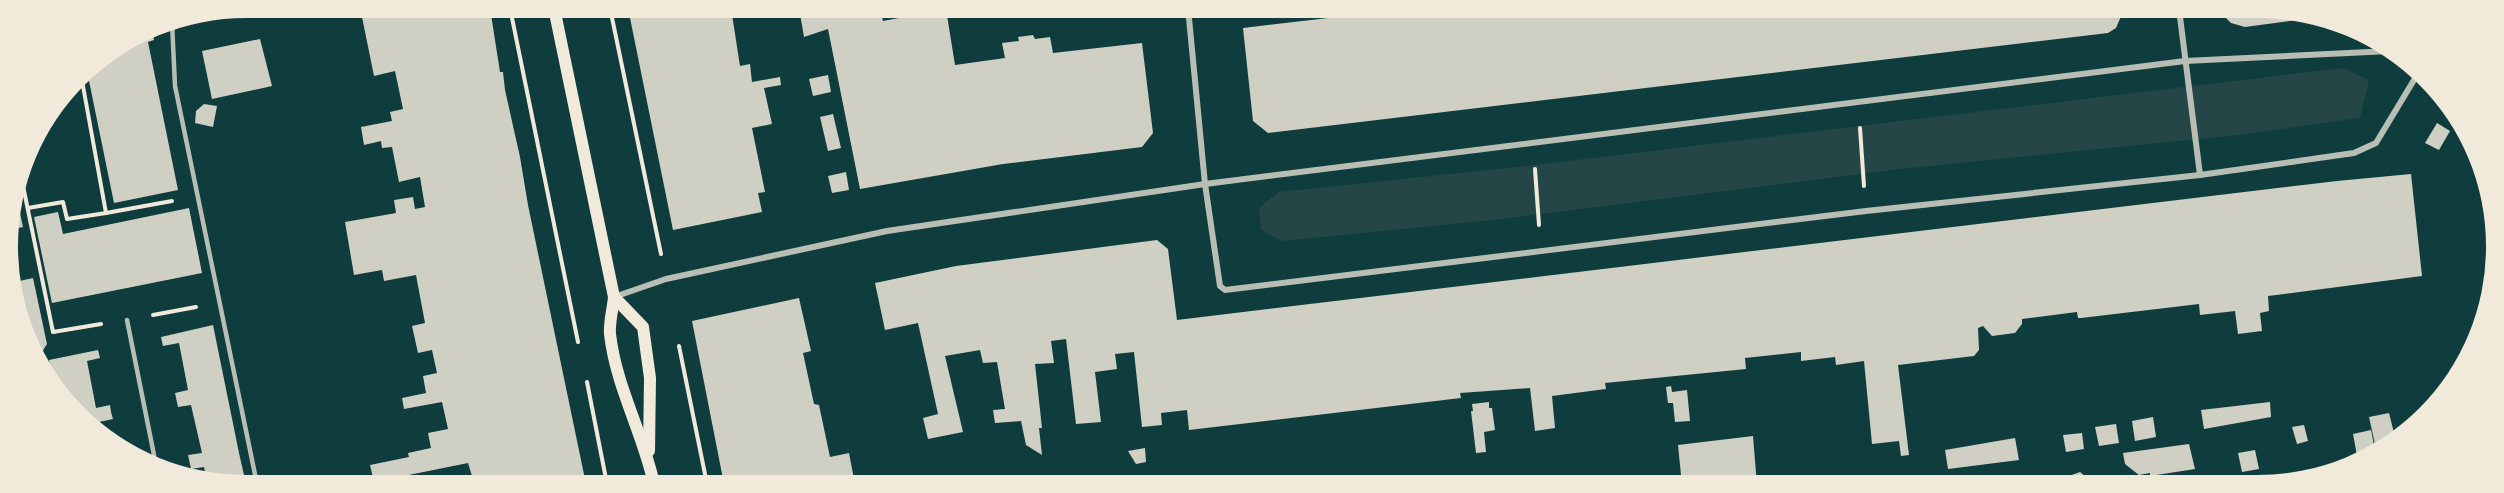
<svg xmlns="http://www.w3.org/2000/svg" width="2504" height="493" font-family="'Fira Sans',sans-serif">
  <rect width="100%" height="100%" fill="#0f3d3e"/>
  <!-- green -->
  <polygon fill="#244646" points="2343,68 2369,80 2360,118 2238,135 1901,169 1503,219 1282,241 1261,230 1259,208 1279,192 1535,165"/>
  <!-- building -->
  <g fill="#cfcfc3">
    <polygon points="364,8 490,8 500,72 503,72 505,90 520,157 528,205 586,484 453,484 453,480 472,476 468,463 374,482 370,465 409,457 408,453 431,448 428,433 448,429 442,402 404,409 402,398 426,393 423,376 437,373 432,350 418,353 412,326 425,323 416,275 384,281 382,270 354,275 345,222 396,213 394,200 413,197 415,209 425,207 420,177 399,182 392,147 382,148 381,141 364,145 361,127 392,121 390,112 403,109 395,71 374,76 362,17 366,16"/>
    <polygon points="628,8 731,8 740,66 750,64 752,82 780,77 781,85 764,88 772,124 752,128 765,192 758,193 762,212 673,230"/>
    <polygon points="799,8 880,8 883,21 946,9 955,65 1005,58 1002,43 1019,41 1018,37 1033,35 1035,39 1050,37 1053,53 1142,43 1153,133 1142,147 1003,164 860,189 828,29 804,37"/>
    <polygon points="1406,9 2122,9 2122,14 2116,28 2108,33 1268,133 1253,121 1243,28"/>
    <polygon points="2223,9 2288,10 2312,18 2245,27 2231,23 2226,18"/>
    <polygon points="152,28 154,40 148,42 178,190 114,203 87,71"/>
    <polygon points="260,39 272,86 212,99 202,51"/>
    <polygon points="828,75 831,92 813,96 809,79"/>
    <polygon points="204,104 217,106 213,127 195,123 196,111"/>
    <polygon points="833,114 841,148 828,151 820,117"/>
    <polygon points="2437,123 2450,131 2439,150 2425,143"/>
    <polygon points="846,172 849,190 832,193 828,176"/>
    <polygon points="2411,174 2422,276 2268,296 2269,311 2260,313 2262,331 2238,334 2235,311 2200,315 2199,304 2081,318 2078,318 2077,312 2022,319 2022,324 2015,333 1992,336 1983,326 1978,328 1979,350 1974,356 1898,365 1909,455 1901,456 1899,441 1872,444 1864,361 1836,365 1835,357 1801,361 1801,352 1745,358 1746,369 1605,383 1606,389 1552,396 1555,428 1535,431 1530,388 1460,393 1461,398 1189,430 1187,410 1161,413 1162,425 1142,427 1134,352 1115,354 1117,369 1095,372 1101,422 1076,424 1066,339 1051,341 1054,363 1035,364 1042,428 1039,428 1042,455 1026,445 1021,421 995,423 993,410 1005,409 997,362 983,363 980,350 945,356 963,432 928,439 923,418 938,414 918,323 885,330 875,283 956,266 1157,240 1168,249 1177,320 2337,181"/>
    <polygon points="16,195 23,227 8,230 11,218"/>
    <polygon points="189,208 202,273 52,303 34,217 58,212 63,234"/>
    <polygon points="33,278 47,344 42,352 37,353 20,324 15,282"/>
    <polygon points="799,298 811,351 803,353 814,404 819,405 830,457 849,453 855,484 724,484 692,321"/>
    <polygon points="213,325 239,453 246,484 216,483 207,481 204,467 191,469 188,455 202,453 191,405 178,407 175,393 188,390 179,343 163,346 161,337"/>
    <polygon points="98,350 100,358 87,361 96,408 110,405 111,412 113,419 99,422 101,430 67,404 53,380 49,360"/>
    <polygon points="1671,386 1672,392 1687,390 1690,421 1675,422 1673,403 1668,403 1666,387"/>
    <polygon points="1489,402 1489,408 1492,408 1495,430 1484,432 1486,452 1476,453 1471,411 1473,411 1472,404"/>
    <polygon points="2270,402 2271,417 2204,429 2201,410"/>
    <polygon points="2389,413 2395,437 2376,449 2369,417"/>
    <polygon points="2153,417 2156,437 2135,441 2132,421"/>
    <polygon points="2116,424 2119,443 2099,446 2095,427"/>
    <polygon points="2304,425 2308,441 2297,444 2292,427"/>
    <polygon points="2371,430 2375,450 2358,461 2353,434"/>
    <polygon points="2082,433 2084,449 2066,452 2063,435"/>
    <polygon points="1753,436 1757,485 1682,485 1678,445"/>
    <polygon points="2015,438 2019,460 1948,469 1945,450"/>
    <polygon points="2189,444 2195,469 2150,476 2150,473 2139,475 2125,464 2123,453"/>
    <polygon points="1145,448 1146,462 1136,464 1128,451"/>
    <polygon points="2255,450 2259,469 2242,472 2238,453"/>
    <polygon points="2080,472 2086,477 2089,485 2066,485 2069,476"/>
    <polygon points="1994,478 1995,485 1979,485 1978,482"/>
  </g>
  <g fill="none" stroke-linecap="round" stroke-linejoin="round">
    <!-- path -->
    <g stroke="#f1e9da" stroke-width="4">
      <polyline points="510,8 578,342"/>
      <polyline points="610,8 661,254"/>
      <polyline points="81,75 106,213 172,201"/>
      <polyline points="1860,128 1864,186"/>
      <polyline points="1535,169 1539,225"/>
      <polyline points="21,176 53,332 101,324"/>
      <polyline points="28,208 63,202 67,219 106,213"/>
      <polyline points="153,315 196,307"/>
      <polyline points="679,346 707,484"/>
      <polyline points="587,382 607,484"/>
    </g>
    <!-- service -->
    <g stroke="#b8beb3" stroke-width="4.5">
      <polyline points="172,22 175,86 257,484"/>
      <polyline points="127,320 156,465"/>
    </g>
    <!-- minor -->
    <g stroke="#b8beb3" stroke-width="6">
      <polyline points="1188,8 1205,184 1220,286 1225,290 1866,211 2200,175 2354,153 2376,143 2417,75"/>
      <polyline points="2179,9 2200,175"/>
      <polyline points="614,297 666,279 887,231 1205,184 2185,61 2390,51"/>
    </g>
    <!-- secondary -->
    <g stroke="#f1e9da" stroke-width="12">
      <path d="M554,8L614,297C613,309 609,322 610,334C616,387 643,433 654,484"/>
      <polyline points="614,297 643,327 650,378 649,451"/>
    </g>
  </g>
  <!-- crop -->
  <path d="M0 0H2504V493H0ZM246 18H2258A228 228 0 0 1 2486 246V247A228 228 0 0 1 2258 475H246A228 228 0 0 1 18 247V246A228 228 0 0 1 246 18Z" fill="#f1e9da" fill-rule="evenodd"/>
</svg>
